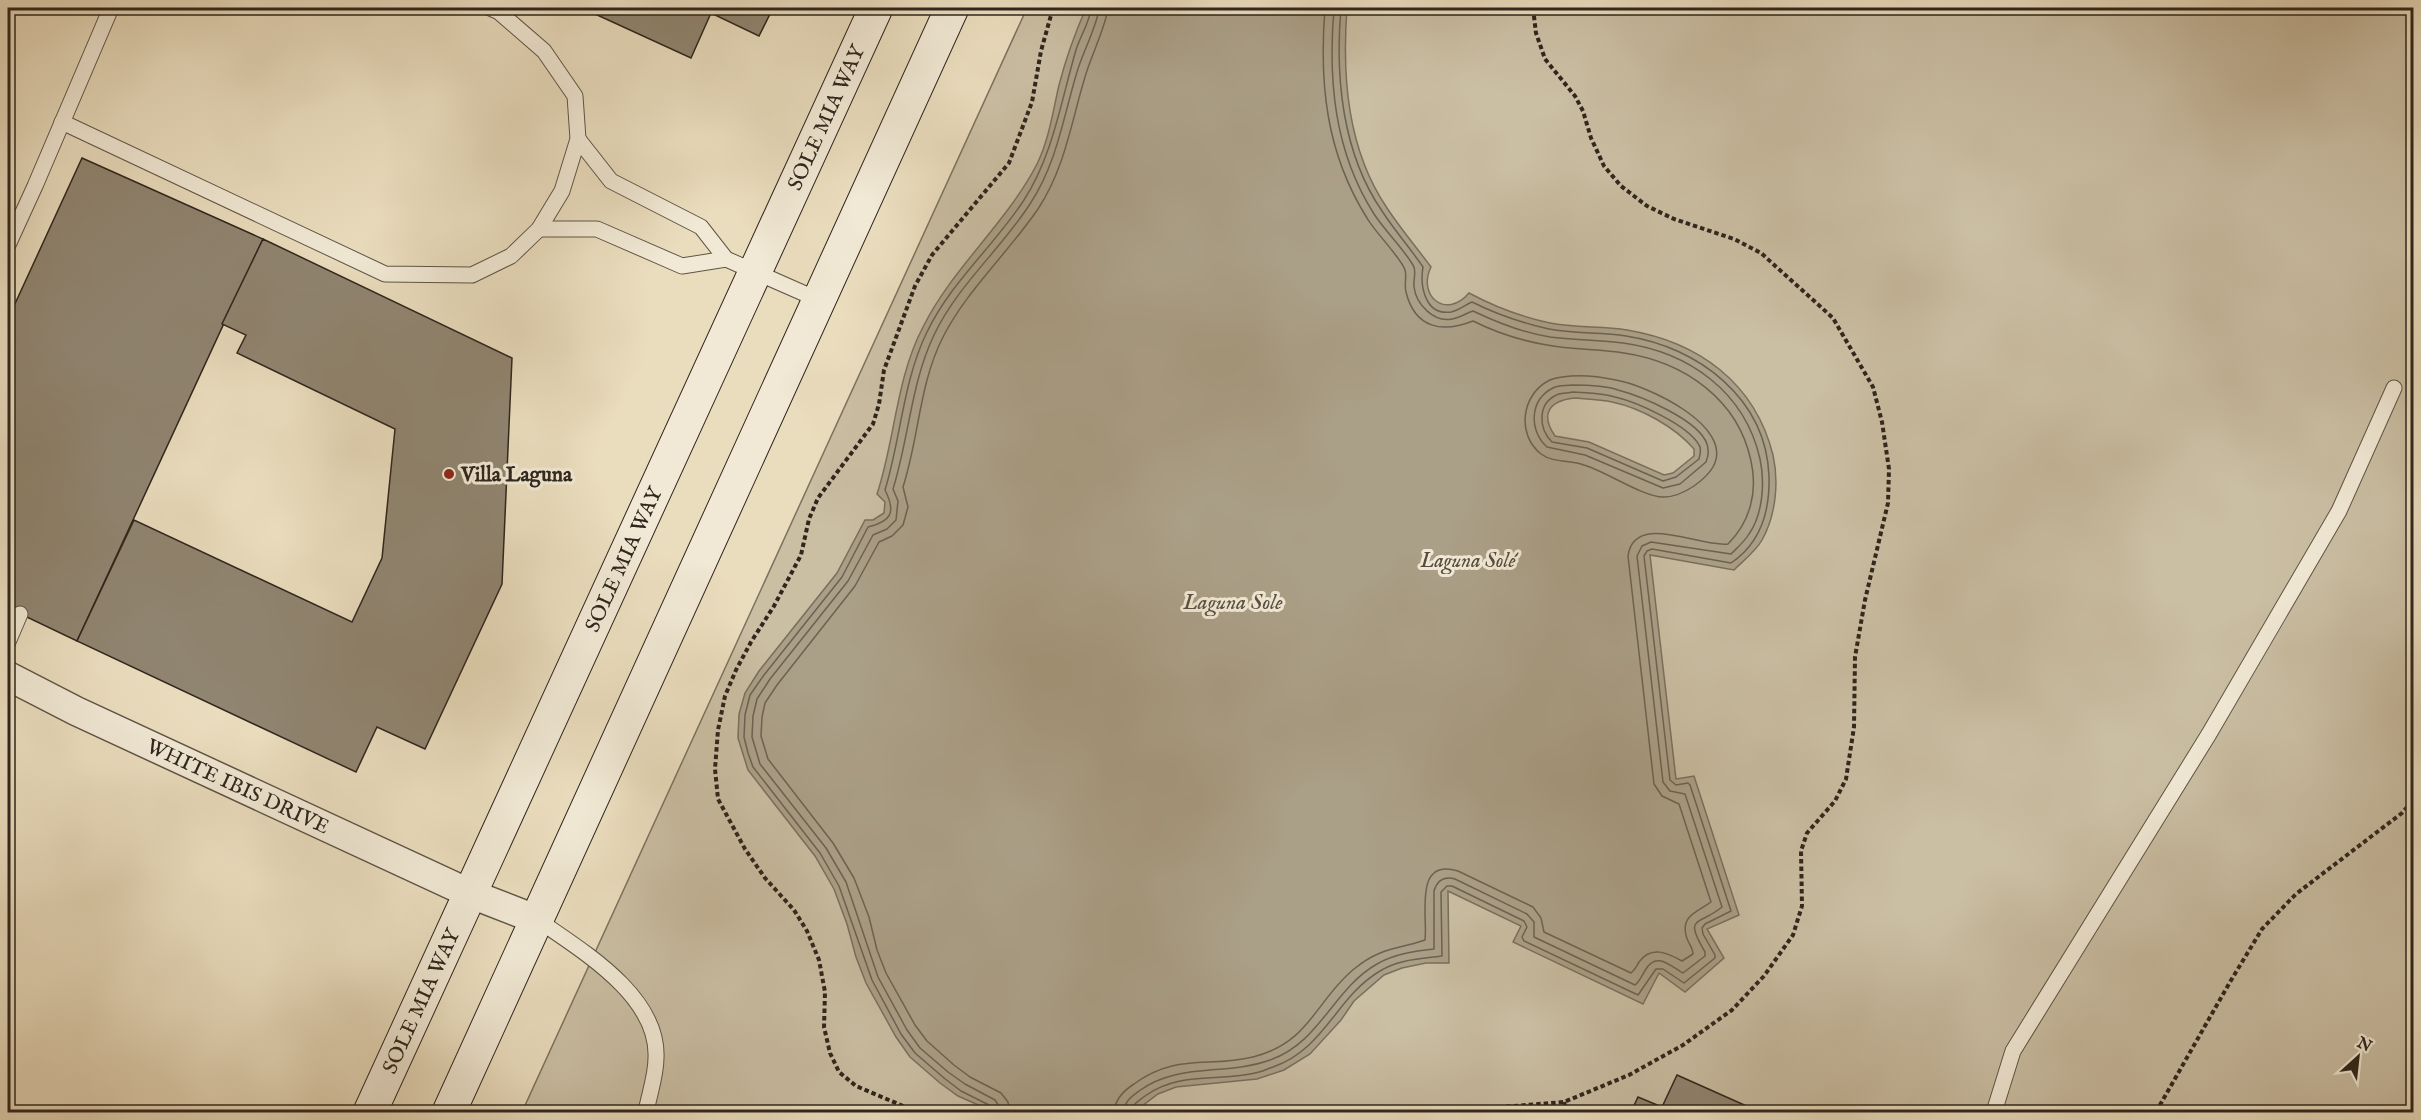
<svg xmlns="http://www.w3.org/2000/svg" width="2421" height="1120" font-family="'IM FELL English',serif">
  <rect width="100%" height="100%" fill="#eaddbe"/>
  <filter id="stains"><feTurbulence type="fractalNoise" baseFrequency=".00333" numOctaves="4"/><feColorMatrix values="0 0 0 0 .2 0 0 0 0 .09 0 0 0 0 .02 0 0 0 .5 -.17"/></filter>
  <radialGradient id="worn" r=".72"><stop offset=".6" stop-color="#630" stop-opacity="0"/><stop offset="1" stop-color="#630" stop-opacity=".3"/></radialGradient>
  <!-- green -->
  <polygon fill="#cabea3" stroke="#7c7260" stroke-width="1.5" points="1027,8 2413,8 2413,1112 522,1112"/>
  <!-- water -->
  <path fill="#aa9f87" stroke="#796f5d" stroke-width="1.5" fill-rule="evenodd" d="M1086,8H1347C1342,76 1347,149 1387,208C1400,228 1417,248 1431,267C1417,296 1446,320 1469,293C1495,307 1522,317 1550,323C1575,328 1602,326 1627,330C1699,342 1755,383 1773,455C1779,482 1776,515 1762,540C1756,551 1743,561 1734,570L1650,555L1676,779L1694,776L1739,915L1707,929L1724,958L1685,992L1659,973L1643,1004L1513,942L1521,926L1448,891L1449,963H1426L1402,968L1384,975L1354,1001L1341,1020L1310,1054L1284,1070L1257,1079L1176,1087L1158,1094L1134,1112H994L958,1096L940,1083L910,1057L896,1037L866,983L856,957L847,924L834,889L815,856L748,770L738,738L739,714L745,693L759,671L837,573L865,520H873L884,513L885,502L877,494C895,440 896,378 923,327C953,267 1006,224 1037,164C1049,140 1053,111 1059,85C1066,58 1075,33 1086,8ZM1574,398C1586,399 1600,399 1612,402C1641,408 1675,427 1694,449V456L1673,473L1664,475L1589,442L1555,436C1540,414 1549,401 1574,398Z"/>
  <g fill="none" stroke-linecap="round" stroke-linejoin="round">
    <!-- shore -->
    <g stroke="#6c6252" stroke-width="1.5">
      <path d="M1571,376C1585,375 1602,377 1616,380C1646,385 1736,426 1713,467C1709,474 1701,481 1694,486C1685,492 1675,497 1664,497C1645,498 1605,471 1584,465C1571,460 1553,463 1541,454C1516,434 1522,395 1548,381C1555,377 1563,377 1571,376Z"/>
      <path d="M1572,385C1586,385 1604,385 1618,390C1641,396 1699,420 1707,444C1709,450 1708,457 1706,462L1680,484L1663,488L1585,455L1547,447C1529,431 1529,400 1553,388C1559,385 1566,386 1572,385Z"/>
      <path d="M1573,392C1586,393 1602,393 1615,397C1637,402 1688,425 1699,445C1702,449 1700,454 1699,459L1676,477L1663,481L1587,448L1552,442C1538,428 1537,402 1559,394C1563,393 1568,393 1573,392Z"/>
      <path d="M993,1112L989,1105L961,1091L944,1078L915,1053L901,1034L872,980L839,886L820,853L753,767L748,753L744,737L745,715L750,695L764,675L842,577L868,527C892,521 896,512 885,490C901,438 903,381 927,332C951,282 994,246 1024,200C1053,155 1061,101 1076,50C1080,36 1090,22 1091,8"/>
      <path d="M1000,1112L999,1106L995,1100L965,1084L948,1072L920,1048L907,1030L878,977L846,882L826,848L760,764L752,737L753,716L757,699L770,679L848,581L873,535L887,529L896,520L898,501L893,489C909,438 911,383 934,335C957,286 1001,249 1030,204C1057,163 1063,118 1077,72C1082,54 1098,24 1099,8"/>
      <path d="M1009,1112L1008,1102L1001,1093L970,1077L954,1065L927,1041L915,1025L886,973L877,950L869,917L854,878L833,843L768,759L761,736L762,717L765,703L777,685L855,586L879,542L892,536L903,525L908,507L903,487C919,438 919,384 943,337C967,290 1008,253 1038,209C1065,168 1071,123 1085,77C1090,59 1107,23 1108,8"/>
      <path d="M1114,1112C1115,1099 1123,1091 1134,1084C1176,1053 1208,1068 1253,1057C1311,1042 1315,1001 1354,969C1381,947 1396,950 1425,940C1428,917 1413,857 1458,871L1533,907L1541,918L1544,932L1631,973C1635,970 1636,967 1639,962C1651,945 1668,953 1682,961L1693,954C1693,947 1687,942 1686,935C1681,915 1699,911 1711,902L1679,804L1662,796L1654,784L1628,556C1634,511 1701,548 1728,544C1750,522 1758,492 1751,461C1738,399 1684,362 1624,353C1599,349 1572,350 1547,345C1523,341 1495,332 1473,321C1443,333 1415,329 1406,292C1404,285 1407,276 1405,270C1402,259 1374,231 1367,218C1326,153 1319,83 1325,8"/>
      <path d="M1124,1112C1124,1102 1131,1097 1139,1091C1178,1062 1226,1076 1270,1060C1320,1043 1333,989 1377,964C1394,954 1415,951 1434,949V891C1437,881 1444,876 1455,879L1527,914L1534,922V937L1635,985C1640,981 1642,975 1646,969C1657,951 1671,967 1683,973L1705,956V952C1683,915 1699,926 1722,907L1685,794L1670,791L1663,782L1637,556L1642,546L1651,542L1731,554C1737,548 1745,541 1749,534C1763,514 1765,482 1760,459C1745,392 1689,352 1623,343C1599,340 1574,340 1550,337C1524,333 1496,322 1473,311C1466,313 1460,318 1452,319C1434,323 1416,304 1414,287C1413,280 1417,271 1413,265C1402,247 1386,232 1374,214C1334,151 1328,80 1334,8"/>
      <path d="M1131,1112C1132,1104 1139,1101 1145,1096C1179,1071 1217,1082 1255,1073C1261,1072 1267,1069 1273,1067C1325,1049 1336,997 1380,971C1399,959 1421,959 1442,956L1441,892L1447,886H1452L1524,921L1527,927L1522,937L1524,941L1638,995L1656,969H1663L1684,983L1715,958V955L1703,934L1702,928L1705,924L1731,911L1690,785L1688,783L1676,785L1670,780L1644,556L1647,551L1652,549L1731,563C1761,543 1770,510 1769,476C1766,398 1698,347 1626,336C1600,332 1574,334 1549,329C1522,323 1496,314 1472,302C1465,305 1459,310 1451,312C1424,316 1420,284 1423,267C1410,248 1395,231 1382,211C1342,153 1335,76 1341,8"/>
    </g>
  </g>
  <!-- building -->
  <g fill="#908571" stroke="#2f261d" stroke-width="1.5">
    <polygon points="582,8 773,8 759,36 711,13 691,58"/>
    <polygon points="82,158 263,239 77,641 8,608 8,319"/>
    <polygon points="263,239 512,358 502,584 425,749 377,727 356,772 77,641 134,520 352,622 382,558 395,429 237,353 246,335 222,324"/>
    <polygon points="1677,1075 1760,1112 1631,1112 1638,1097 1662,1107"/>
  </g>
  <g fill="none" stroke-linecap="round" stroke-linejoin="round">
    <!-- lane casing -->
    <g stroke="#5e5445" stroke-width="17">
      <g id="lane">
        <polyline points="62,122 385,274 472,275 511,256 539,229 562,191 578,139 575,96 544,51 499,12 490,8"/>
        <polyline points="578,139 611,181 701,227 726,259 819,300"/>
        <polyline points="539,229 597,229 682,266 726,259"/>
        <polyline points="8,245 35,186 111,8"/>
        <polyline points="8,642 20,614"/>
        <path d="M538,920C582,951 659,996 656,1058C656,1076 649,1095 646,1112"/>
        <polyline points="1994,1112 2013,1051 2209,734 2339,511 2394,388"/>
      </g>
    </g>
    <!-- street casing -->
    <g stroke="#5e5445" stroke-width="31">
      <g id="street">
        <path id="s1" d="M8,676L76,711L471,894L538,920"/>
      </g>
    </g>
    <!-- secondary casing -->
    <g stroke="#2f261d" stroke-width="35">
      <g id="secondary">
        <path id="s2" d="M370,1112L876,8"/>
        <polyline points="449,1112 952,8"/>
      </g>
    </g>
    <!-- path -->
    <g stroke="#2f261d" stroke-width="4" stroke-dasharray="4.5 3" stroke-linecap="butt">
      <polyline points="1564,1102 1567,1112"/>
      <polyline points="917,1112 856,1086 839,1072 830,1053 824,1027 825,992 819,960 807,931 794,910 765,878 745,849 718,799 715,769 718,730 725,696 736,670 751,642 774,606 801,555 809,519 818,498 873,424 879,404 884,370 915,286 932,255 1009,163 1032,102 1041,51 1053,8"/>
      <polyline points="1439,1112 1564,1102 1629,1075 1683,1045 1732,1010 1764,976 1793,935 1802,906 1801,851 1807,833 1835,801 1846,779 1854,727 1855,657 1865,600 1888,503 1889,469 1882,422 1873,387 1833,318 1761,253 1734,239 1674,219 1647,206 1621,186 1604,166 1591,138 1583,111 1575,96 1545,59 1536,33 1533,8"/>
      <polyline points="2156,1112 2230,982 2262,929 2296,894 2402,813 2414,799"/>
    </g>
    <!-- lane -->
    <use href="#lane" stroke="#f1e9d5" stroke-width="15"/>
    <!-- street -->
    <use href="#street" stroke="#f1e9d5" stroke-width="28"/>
    <!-- secondary -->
    <use href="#secondary" stroke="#f1e9d5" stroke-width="33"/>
  </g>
  <!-- markers -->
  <circle fill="#8f2418" stroke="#f1e9d5" stroke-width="2" cx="449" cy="474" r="6"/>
  <g text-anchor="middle" stroke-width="6" stroke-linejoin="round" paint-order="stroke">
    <!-- street labels -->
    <g font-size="21" fill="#2f261d" stroke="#f1e9d5">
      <text dy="7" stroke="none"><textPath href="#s2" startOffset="1094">SOLE MIA WAY</textPath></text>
      <text dy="7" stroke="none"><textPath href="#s2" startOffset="608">SOLE MIA WAY</textPath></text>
      <text dy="7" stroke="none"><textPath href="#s1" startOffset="255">WHITE IBIS DRIVE</textPath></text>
      <text dy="7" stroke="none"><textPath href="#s2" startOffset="122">SOLE MIA WAY</textPath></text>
    </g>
    <!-- poi labels -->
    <g font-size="21" font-weight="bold" fill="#2f261d" stroke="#f1e9d5" text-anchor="start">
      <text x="461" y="481">Villa Laguna</text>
    </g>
    <!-- park labels -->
    <g font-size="21" font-style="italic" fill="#564c3e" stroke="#f1e9d5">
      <text x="1468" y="567">Laguna Solé</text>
    </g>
    <!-- water labels -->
    <g font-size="22" font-style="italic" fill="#5a5042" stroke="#f1e9d5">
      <text x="1233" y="609">Laguna Sole</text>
    </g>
  </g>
  <!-- margin -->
  <rect width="2421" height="1120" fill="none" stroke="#eaddbe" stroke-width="30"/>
  <rect x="9" y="9" width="2403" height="1102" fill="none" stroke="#2f261d" stroke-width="3"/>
  <rect x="15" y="15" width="2391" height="1090" fill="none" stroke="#2f261d" stroke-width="1.5"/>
  <!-- north arrow -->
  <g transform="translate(2358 1057) rotate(27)" stroke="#f1e9d5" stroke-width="4.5" paint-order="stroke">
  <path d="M0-4.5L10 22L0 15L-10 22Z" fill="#2f261d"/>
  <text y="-9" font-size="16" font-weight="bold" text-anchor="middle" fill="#2f261d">N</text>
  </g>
  <rect width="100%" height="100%" filter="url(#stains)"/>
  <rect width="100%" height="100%" fill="url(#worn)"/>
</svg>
